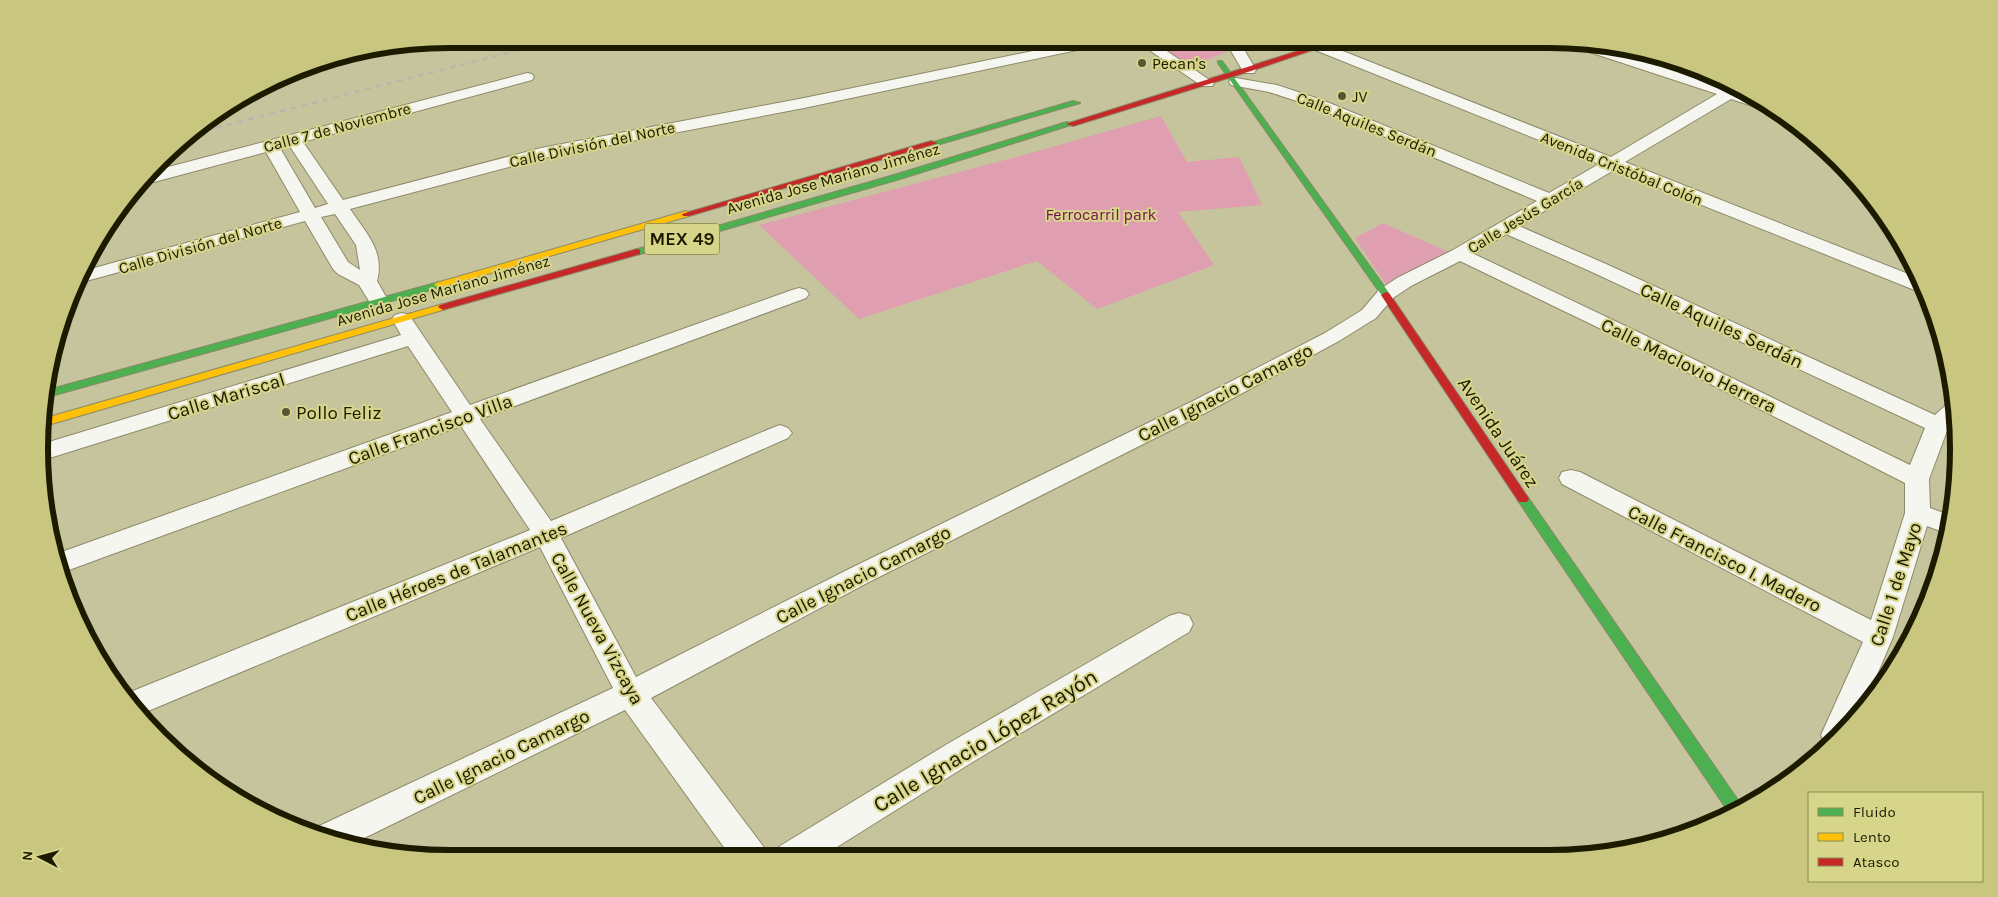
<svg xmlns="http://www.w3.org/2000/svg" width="1998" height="897" font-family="Karla,sans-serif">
  <rect width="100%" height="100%" fill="#c6c49c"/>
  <!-- green -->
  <g fill="#df9fb0">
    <polygon points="1145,39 1222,39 1228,51 1189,68"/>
    <polygon points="1161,116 1187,162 1239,157 1262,205 1178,212 1214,265 1097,309 1037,261 859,319 759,225 1031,153"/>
    <polygon points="1383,223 1451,253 1388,287 1355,238"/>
  </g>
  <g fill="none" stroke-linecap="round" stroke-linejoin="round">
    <!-- street casing -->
    <g stroke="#8c8a69" stroke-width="2">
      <g id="street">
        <path d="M1091,39H1117L1110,43L804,108L543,158L350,209C366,233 385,251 377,281L389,302L386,306L379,308L372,306L359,285L338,274L333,269L305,221L79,283L83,271L300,212L266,152L154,182H144L153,171L527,73L532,74L534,77L532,80L303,142L343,200L541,148L804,98ZM289,145L328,204L315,208L280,148ZM335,214L356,245L360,270L348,262L321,217Z"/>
        <polygon points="1133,39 1149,39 1214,83 1212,86 1202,86"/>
        <polygon points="1224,39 1238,39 1256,70 1254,73 1244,73"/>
        <polygon points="1282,39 1298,39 1291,43 1284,42"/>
        <path d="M1570,42L1605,48L1728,88L1734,84L1746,90L1742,92L1762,99L1779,111H1768L1731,99L1625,162L1921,279L1926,292L1917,291L1614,170L1519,226L1606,264L1935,415L1948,403L1955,401L1958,419L1948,428L1929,479L1930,508L1952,516L1948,534L1927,526L1893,637L1865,703L1826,745L1821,735L1863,642L1562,484L1559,478L1562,472L1571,470L1580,472L1871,620L1905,513V483L1624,340L1460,261L1411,286L1393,298L1376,318L1339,341L1211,410L867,583L651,698L763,846L768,857H731L625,710L354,843L314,835L317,827L613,688L540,547L141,714L138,715L123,695L530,530L461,426L69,570L63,572L56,554L452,412L408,346L40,461L39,445L401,335L392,319L395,315L402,313L409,315L470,405L792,290L799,288L806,290L809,294L806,298L480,419L551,521L772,428L780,425L788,428L792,433L788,438L561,538L636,677L849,569L1195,400L1325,333L1362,310L1379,290L1397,278L1453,250L1537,201L1312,106L1269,92L1231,85L1229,82L1231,79L1236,78L1277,85L1322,100L1549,193L1599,164L1315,50L1313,47L1315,44H1325L1611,157L1717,94L1571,46ZM1506,234L1592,272L1925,428L1910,465L1638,332L1474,254Z"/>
        <polygon points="335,58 334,62 313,66 308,65 317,61"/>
        <polygon points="1179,613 1189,616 1193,624 1189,632 971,763 821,857 775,857 780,846 949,743 1169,616"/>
      </g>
    </g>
    <!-- fast casing -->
    <g stroke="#8c8a69" stroke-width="2">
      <g id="fast">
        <polygon points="1218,61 1222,61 1389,293 1389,297 1383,297 1218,63"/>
        <polygon points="1073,101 1080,103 937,145 930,143"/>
        <polygon points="1067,122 1074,124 900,179 640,254 637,255 632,252 634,250 894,175"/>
        <polygon points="439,282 444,285 442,287 44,398 44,391"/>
        <polygon points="1523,495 1527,496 1742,806 1730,814 1519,502 1517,499 1519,496"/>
      </g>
    </g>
    <!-- slow casing -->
    <g stroke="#8c8a69" stroke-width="2">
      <g id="slow">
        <polygon points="686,211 690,214 689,216 442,287 439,288 434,285 436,283"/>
        <polygon points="443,304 448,307 446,309 41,427 42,419"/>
      </g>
    </g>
    <!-- jam casing -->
    <g stroke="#8c8a69" stroke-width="2">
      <g id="jam">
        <polygon points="1336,39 1345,39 1251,71 1073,126 1066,124"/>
        <polygon points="931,141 938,143 689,216 683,216 682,214"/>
        <polygon points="637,249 640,250 640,254 446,309 443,310 438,307 440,305"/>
        <polygon points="1386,292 1389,293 1527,496 1529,499 1527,502 1519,502 1381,295"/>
      </g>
    </g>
    <!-- street -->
    <use href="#street" fill="#f6f6f0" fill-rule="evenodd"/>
    <!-- fast -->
    <use href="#fast" fill="#4caf50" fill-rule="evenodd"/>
    <!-- slow -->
    <use href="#slow" fill="#ffc107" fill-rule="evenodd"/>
    <!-- jam -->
    <use href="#jam" fill="#c62828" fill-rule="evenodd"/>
    <!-- rail -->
    <polyline stroke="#b8b7ad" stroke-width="2.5" stroke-dasharray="5.5 5.5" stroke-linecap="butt" points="184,136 562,39"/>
  </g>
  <!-- markers -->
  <g fill="#585637" stroke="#d7d58a" stroke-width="2">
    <circle cx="1142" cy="63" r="5"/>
    <circle cx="1342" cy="96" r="5"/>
    <circle cx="286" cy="412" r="5"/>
  </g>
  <g text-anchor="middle" stroke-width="4" stroke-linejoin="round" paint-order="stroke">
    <!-- far-poi labels -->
    <g font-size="16" fill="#1c1b00" stroke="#d7d58a" text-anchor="start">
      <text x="1152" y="69">Pecan's</text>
      <text x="1352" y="102">JV</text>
    </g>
    <!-- far-street labels -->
    <g font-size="16" fill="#1c1b00" stroke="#d7d58a">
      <text transform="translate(1367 124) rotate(22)" y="6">Calle Aquiles Serdán</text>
      <text transform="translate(337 127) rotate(-15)" y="6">Calle 7 de Noviembre</text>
      <text transform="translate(592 144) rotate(-12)" y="6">Calle División del Norte</text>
      <text transform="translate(1622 168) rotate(22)" y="6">Avenida Cristóbal Colón</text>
      <text transform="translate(833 178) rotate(-16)" y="6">Avenida Jose Mariano Jiménez</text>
      <text transform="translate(1525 215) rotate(-31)" y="6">Calle Jesús García</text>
      <text transform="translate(200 245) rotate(-16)" y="6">Calle División del Norte</text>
      <text transform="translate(443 290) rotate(-16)" y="6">Avenida Jose Mariano Jiménez</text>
    </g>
    <!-- far-park labels -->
    <g font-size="16" fill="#770d52" stroke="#d7d58a">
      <text x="1101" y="220">Ferrocarril park</text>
    </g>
    <!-- shield labels -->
    <rect fill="#d7d58a" stroke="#545329" stroke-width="1" x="644.5" y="223.5" width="75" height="31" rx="4"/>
    <g font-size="18" font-weight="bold" fill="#1c1b00">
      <text x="682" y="245">MEX 49</text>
    </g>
    <!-- street labels -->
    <g font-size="19" fill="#1c1b00" stroke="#d7d58a">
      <text transform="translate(1722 325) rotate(25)" y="7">Calle Aquiles Serdán</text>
      <text transform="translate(1689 365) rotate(26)" y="7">Calle Maclovio Herrera</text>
      <text transform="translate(1225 392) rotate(-27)" y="7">Calle Ignacio Camargo</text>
      <text transform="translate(226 396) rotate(-17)" y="7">Calle Mariscal</text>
      <text transform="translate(430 429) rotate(-20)" y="7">Calle Francisco Villa</text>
      <text transform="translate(1499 432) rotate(56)" y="7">Avenida Juárez</text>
      <text transform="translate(1725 558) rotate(27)" y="7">Calle Francisco I. Madero</text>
      <text transform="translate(456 571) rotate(-22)" y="7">Calle Héroes de Talamantes</text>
      <text transform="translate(863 574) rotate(-27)" y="7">Calle Ignacio Camargo</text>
      <text transform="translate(1895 584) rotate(-72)" y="7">Calle 1 de Mayo</text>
      <text transform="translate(598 628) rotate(61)" y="7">Calle Nueva Vizcaya</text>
      <text transform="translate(501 756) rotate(-26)" y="7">Calle Ignacio Camargo</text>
    </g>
    <!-- poi labels -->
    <g font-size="19" fill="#1c1b00" stroke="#d7d58a" text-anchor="start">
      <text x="296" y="419">Pollo Feliz</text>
    </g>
    <!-- near-street labels -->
    <g font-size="22" fill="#1c1b00" stroke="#d7d58a">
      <text transform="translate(985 740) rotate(-31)" y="8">Calle Ignacio López Rayón</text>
    </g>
  </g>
  <!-- crop -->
  <path d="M0 0H1998V897H0ZM449 48H1549A401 401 0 0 1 1950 449V449A401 401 0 0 1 1549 850H449A401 401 0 0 1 48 449V449A401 401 0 0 1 449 48Z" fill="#c8c67f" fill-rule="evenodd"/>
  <path fill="none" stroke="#1c1b00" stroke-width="6" d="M449 48H1549A401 401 0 0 1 1950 449V449A401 401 0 0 1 1549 850H449A401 401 0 0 1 48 449V449A401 401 0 0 1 449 48Z"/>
  <!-- legend -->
  <rect x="1808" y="792" width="175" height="90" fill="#d7d58a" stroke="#8c8b53"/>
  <rect x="1818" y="808" width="25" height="8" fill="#4caf50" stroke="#8c8b53"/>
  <text x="1853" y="817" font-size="15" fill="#1c1b00">Fluido</text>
  <rect x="1818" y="833" width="25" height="8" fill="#ffc107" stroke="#8c8b53"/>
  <text x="1853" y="842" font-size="15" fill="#1c1b00">Lento</text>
  <rect x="1818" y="858" width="25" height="8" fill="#c62828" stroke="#8c8b53"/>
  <text x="1853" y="867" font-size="15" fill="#1c1b00">Atasco</text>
  <!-- north arrow -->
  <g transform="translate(40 857) rotate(276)" stroke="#d7d58a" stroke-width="4" paint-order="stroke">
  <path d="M0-4L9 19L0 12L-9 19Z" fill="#1c1b00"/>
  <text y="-8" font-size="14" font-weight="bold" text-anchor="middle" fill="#1c1b00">N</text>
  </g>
</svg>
